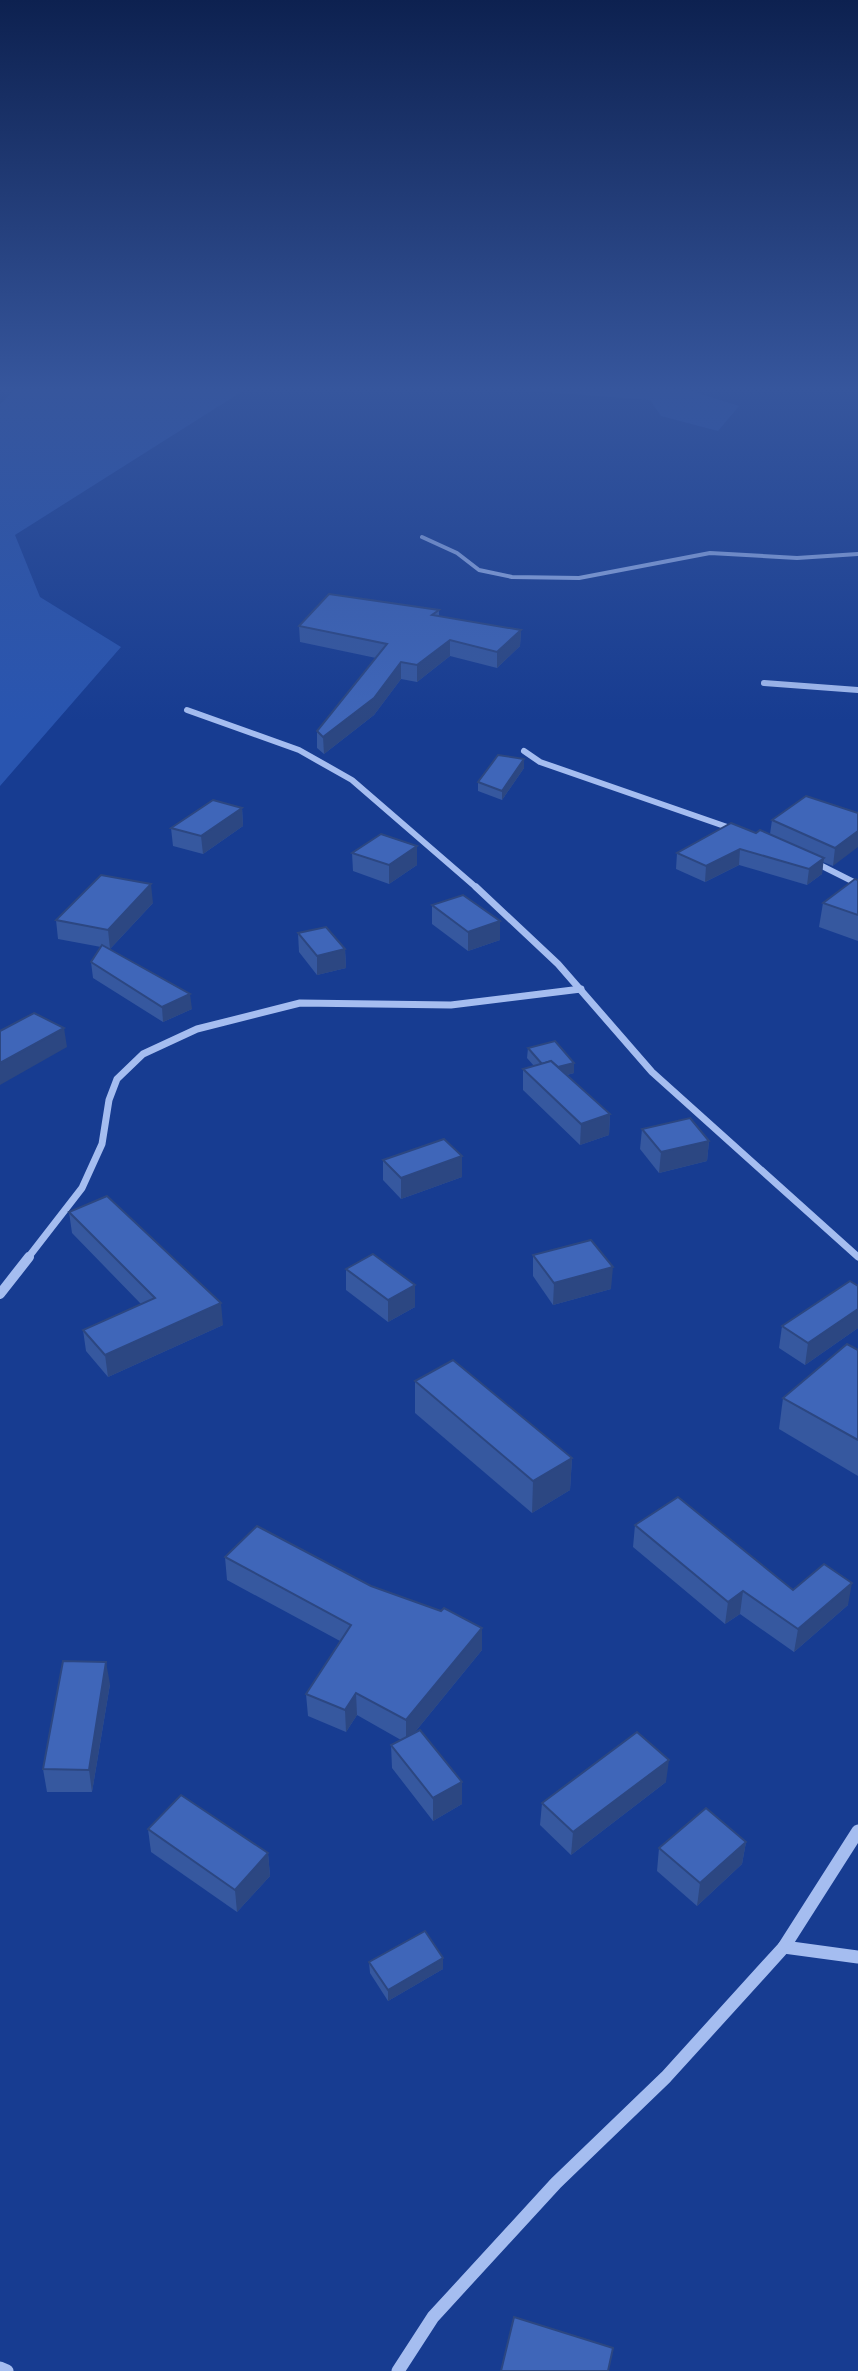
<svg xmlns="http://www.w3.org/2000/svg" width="858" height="2371" font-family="'Nunito Sans',sans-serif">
  <rect width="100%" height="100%" fill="#173c91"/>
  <!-- green -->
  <g fill="#2955b0">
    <polygon points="16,389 246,389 15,535 40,597 121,647 0,786 0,404"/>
    <polygon points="503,389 685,389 739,406 718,431 661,416 650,400"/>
  </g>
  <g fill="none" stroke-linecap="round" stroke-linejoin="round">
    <!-- minor-far4 -->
    <polyline stroke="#a5bdf0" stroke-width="4" points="422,537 457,553 479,570 512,577 579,578 710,553 797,558 858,554"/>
    <!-- minor-far3 -->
    <g stroke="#a5bdf0" stroke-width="6">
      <polyline points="764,683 858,690"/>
      <polyline points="187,710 299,750 352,780 478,889"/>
      <polyline points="524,751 540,762 733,829"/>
      <polyline points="816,863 858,884"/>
    </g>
    <!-- minor-far2 -->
    <g stroke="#a5bdf0" stroke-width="7">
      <polyline points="476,887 558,964 652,1072 858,1257"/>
      <polyline points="27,1259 82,1188 102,1144 109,1100 117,1079 143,1054 197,1029 300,1003 451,1005 581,989"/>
    </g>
    <!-- minor-far1 -->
    <polyline stroke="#a5bdf0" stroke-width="10" points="0,1294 29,1257"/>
    <!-- minor -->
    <g stroke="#a5bdf0" stroke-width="13">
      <polyline points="784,1947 858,1957"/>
      <polyline points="0,2368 7,2371"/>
      <polyline points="398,2371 433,2317 556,2183 666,2077 784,1947 858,1831"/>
    </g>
  </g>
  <!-- wall -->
  <g fill="#36589f">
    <polygon points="439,610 439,616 521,630 520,646 497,668 450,656 417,682 401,679 374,715 324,754 317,748 317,731 376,658 300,642 299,626"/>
    <polygon points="524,759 524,768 502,800 478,791 478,782"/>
    <polygon points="242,808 243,826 203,854 173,846 171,828"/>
    <polygon points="858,813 833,866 823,862 822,874 807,885 739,865 705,882 676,869 677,853 756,833 770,834 772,820"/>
    <polygon points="417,846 417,865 389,884 353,871 352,853"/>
    <polygon points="858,880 858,941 819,927 823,903"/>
    <polygon points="153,903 110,949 192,1009 163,1022 93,978 91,962 101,947 58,939 56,920"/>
    <polygon points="432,905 500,921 500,940 468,951 432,924"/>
    <polygon points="298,933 345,949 346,968 317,975 299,952"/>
    <polygon points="528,1048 574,1073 567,1075 610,1114 609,1135 580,1145 523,1090 523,1069 534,1066 527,1058"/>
    <polygon points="642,1129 709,1141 707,1161 659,1173 640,1149"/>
    <polygon points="383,1160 462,1177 401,1199 383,1180"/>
    <polygon points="69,1212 223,1325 108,1377 86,1351 83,1330 141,1304 72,1233"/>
    <polygon points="533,1255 611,1289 553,1305 533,1276"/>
    <polygon points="346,1269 415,1307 388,1322 346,1290"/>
    <polygon points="858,1286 858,1328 805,1365 779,1348 782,1326"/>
    <polygon points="858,1350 858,1476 779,1429 783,1398"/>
    <polygon points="415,1381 572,1458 570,1490 532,1513 415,1413"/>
    <polygon points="635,1525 793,1590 848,1605 794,1652 740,1614 725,1624 633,1547"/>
    <polygon points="225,1557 482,1650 415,1732 462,1782 462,1804 433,1821 392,1768 391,1745 401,1740 357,1715 346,1732 308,1716 306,1694 340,1641 227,1580"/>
    <polygon points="110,1684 92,1792 47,1792 43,1769"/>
    <polygon points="666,1782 571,1855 540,1825 542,1803"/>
    <polygon points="148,1829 268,1853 270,1876 237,1912 151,1852"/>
    <polygon points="746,1842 742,1864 697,1906 657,1871 659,1848"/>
    <polygon points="369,1962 443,1969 388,2001 370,1973"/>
  </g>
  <!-- shaded-wall -->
  <g fill="#2c4782">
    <polygon points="521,630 520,646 497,668 497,652"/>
    <polygon points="450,640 450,656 417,682 417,665"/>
    <polygon points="401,662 401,679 374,715 324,754 323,737"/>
    <polygon points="524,759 524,768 502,800 502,791"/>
    <polygon points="242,808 243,826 203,854 201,836"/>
    <polygon points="858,831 858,847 833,866 835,848"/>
    <polygon points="417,846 417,865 389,884 389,865"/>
    <polygon points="740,849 739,865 705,882 706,866"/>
    <polygon points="824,858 822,874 807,885 809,869"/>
    <polygon points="151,884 153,903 110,949 108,930"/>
    <polygon points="500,921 500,940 468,951 468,932"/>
    <polygon points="345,949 346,968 317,975 317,956"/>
    <polygon points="190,994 192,1009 163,1022 162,1007"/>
    <polygon points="64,1028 67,1047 0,1085 0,1063"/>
    <polygon points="574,1063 574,1073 547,1080 547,1069"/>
    <polygon points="610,1114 609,1135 580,1145 581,1124"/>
    <polygon points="709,1141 707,1161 659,1173 661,1152"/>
    <polygon points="462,1156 462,1177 401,1199 401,1178"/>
    <polygon points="613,1267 611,1289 553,1305 554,1283"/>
    <polygon points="415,1285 415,1307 388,1322 388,1300"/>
    <polygon points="221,1303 223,1325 108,1377 105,1355"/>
    <polygon points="858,1309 858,1328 805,1365 808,1343"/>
    <polygon points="572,1458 570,1490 532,1513 533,1481"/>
    <polygon points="852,1583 848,1605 794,1652 798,1629"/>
    <polygon points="743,1591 740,1614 725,1624 728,1602"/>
    <polygon points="482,1628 482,1650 406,1743 406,1720"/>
    <polygon points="106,1662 110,1684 92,1792 89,1770"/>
    <polygon points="356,1693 357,1715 346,1732 345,1710"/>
    <polygon points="669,1760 666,1782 571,1855 573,1832"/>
    <polygon points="462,1782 462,1804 433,1821 433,1798"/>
    <polygon points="746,1842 742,1864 697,1906 700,1883"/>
    <polygon points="268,1853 270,1876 237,1912 235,1890"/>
    <polygon points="443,1958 443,1969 388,2001 388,1990"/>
  </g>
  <!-- building -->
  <g fill="#3f66b9" stroke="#2c4782" stroke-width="2">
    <polygon points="329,594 439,610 432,615 521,630 497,652 450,640 417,665 401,662 374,698 323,737 317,731 387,644 299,626"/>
    <polygon points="498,755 524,759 502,791 478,782"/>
    <polygon points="806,796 858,813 858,831 835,848 772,820"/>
    <polygon points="213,800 242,808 201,836 171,828"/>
    <polygon points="731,823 756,833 760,830 824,858 809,869 740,849 706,866 677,853"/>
    <polygon points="381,834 417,846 389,865 352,853"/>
    <polygon points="101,875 151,884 108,930 56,920"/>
    <polygon points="855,879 858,880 858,915 823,903"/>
    <polygon points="463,895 500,921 468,932 432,905"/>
    <polygon points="326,927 345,949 317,956 298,933"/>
    <polygon points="102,945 190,994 162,1007 91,962"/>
    <polygon points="34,1013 64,1028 0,1063 0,1031"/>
    <polygon points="555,1041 574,1063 558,1067 551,1061 542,1064 528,1048"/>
    <polygon points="551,1061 610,1114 581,1124 523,1069"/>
    <polygon points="690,1118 709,1141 661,1152 642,1129"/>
    <polygon points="444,1139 462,1156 401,1178 383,1160"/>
    <polygon points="107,1196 221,1303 105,1355 83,1330 155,1298 69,1212"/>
    <polygon points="591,1240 613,1267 554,1283 533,1255"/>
    <polygon points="373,1254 415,1285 388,1300 346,1269"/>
    <polygon points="850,1281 858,1286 858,1309 808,1343 782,1326"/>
    <polygon points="847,1344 858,1350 858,1440 783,1398"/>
    <polygon points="453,1360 572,1458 533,1481 415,1381"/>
    <polygon points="678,1497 793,1590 824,1564 852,1583 798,1629 743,1591 728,1602 635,1525"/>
    <polygon points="257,1526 371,1586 441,1611 444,1608 482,1628 406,1720 356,1693 345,1710 306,1694 351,1625 225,1557"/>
    <polygon points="63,1661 106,1662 89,1770 43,1769"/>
    <polygon points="420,1730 462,1782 433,1798 391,1745"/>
    <polygon points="637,1732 669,1760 573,1832 542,1803"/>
    <polygon points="181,1795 268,1853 235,1890 148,1829"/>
    <polygon points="706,1808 746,1842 700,1883 659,1848"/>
    <polygon points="425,1931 443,1958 388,1990 369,1962"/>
    <polygon points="514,2317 613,2348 608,2371 501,2371"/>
  </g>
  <!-- sky -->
  <linearGradient id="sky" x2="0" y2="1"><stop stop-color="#0d2150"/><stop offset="0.54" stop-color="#36569d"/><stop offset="1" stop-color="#36569d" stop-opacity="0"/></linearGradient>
  <rect width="858" height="721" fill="url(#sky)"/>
</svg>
